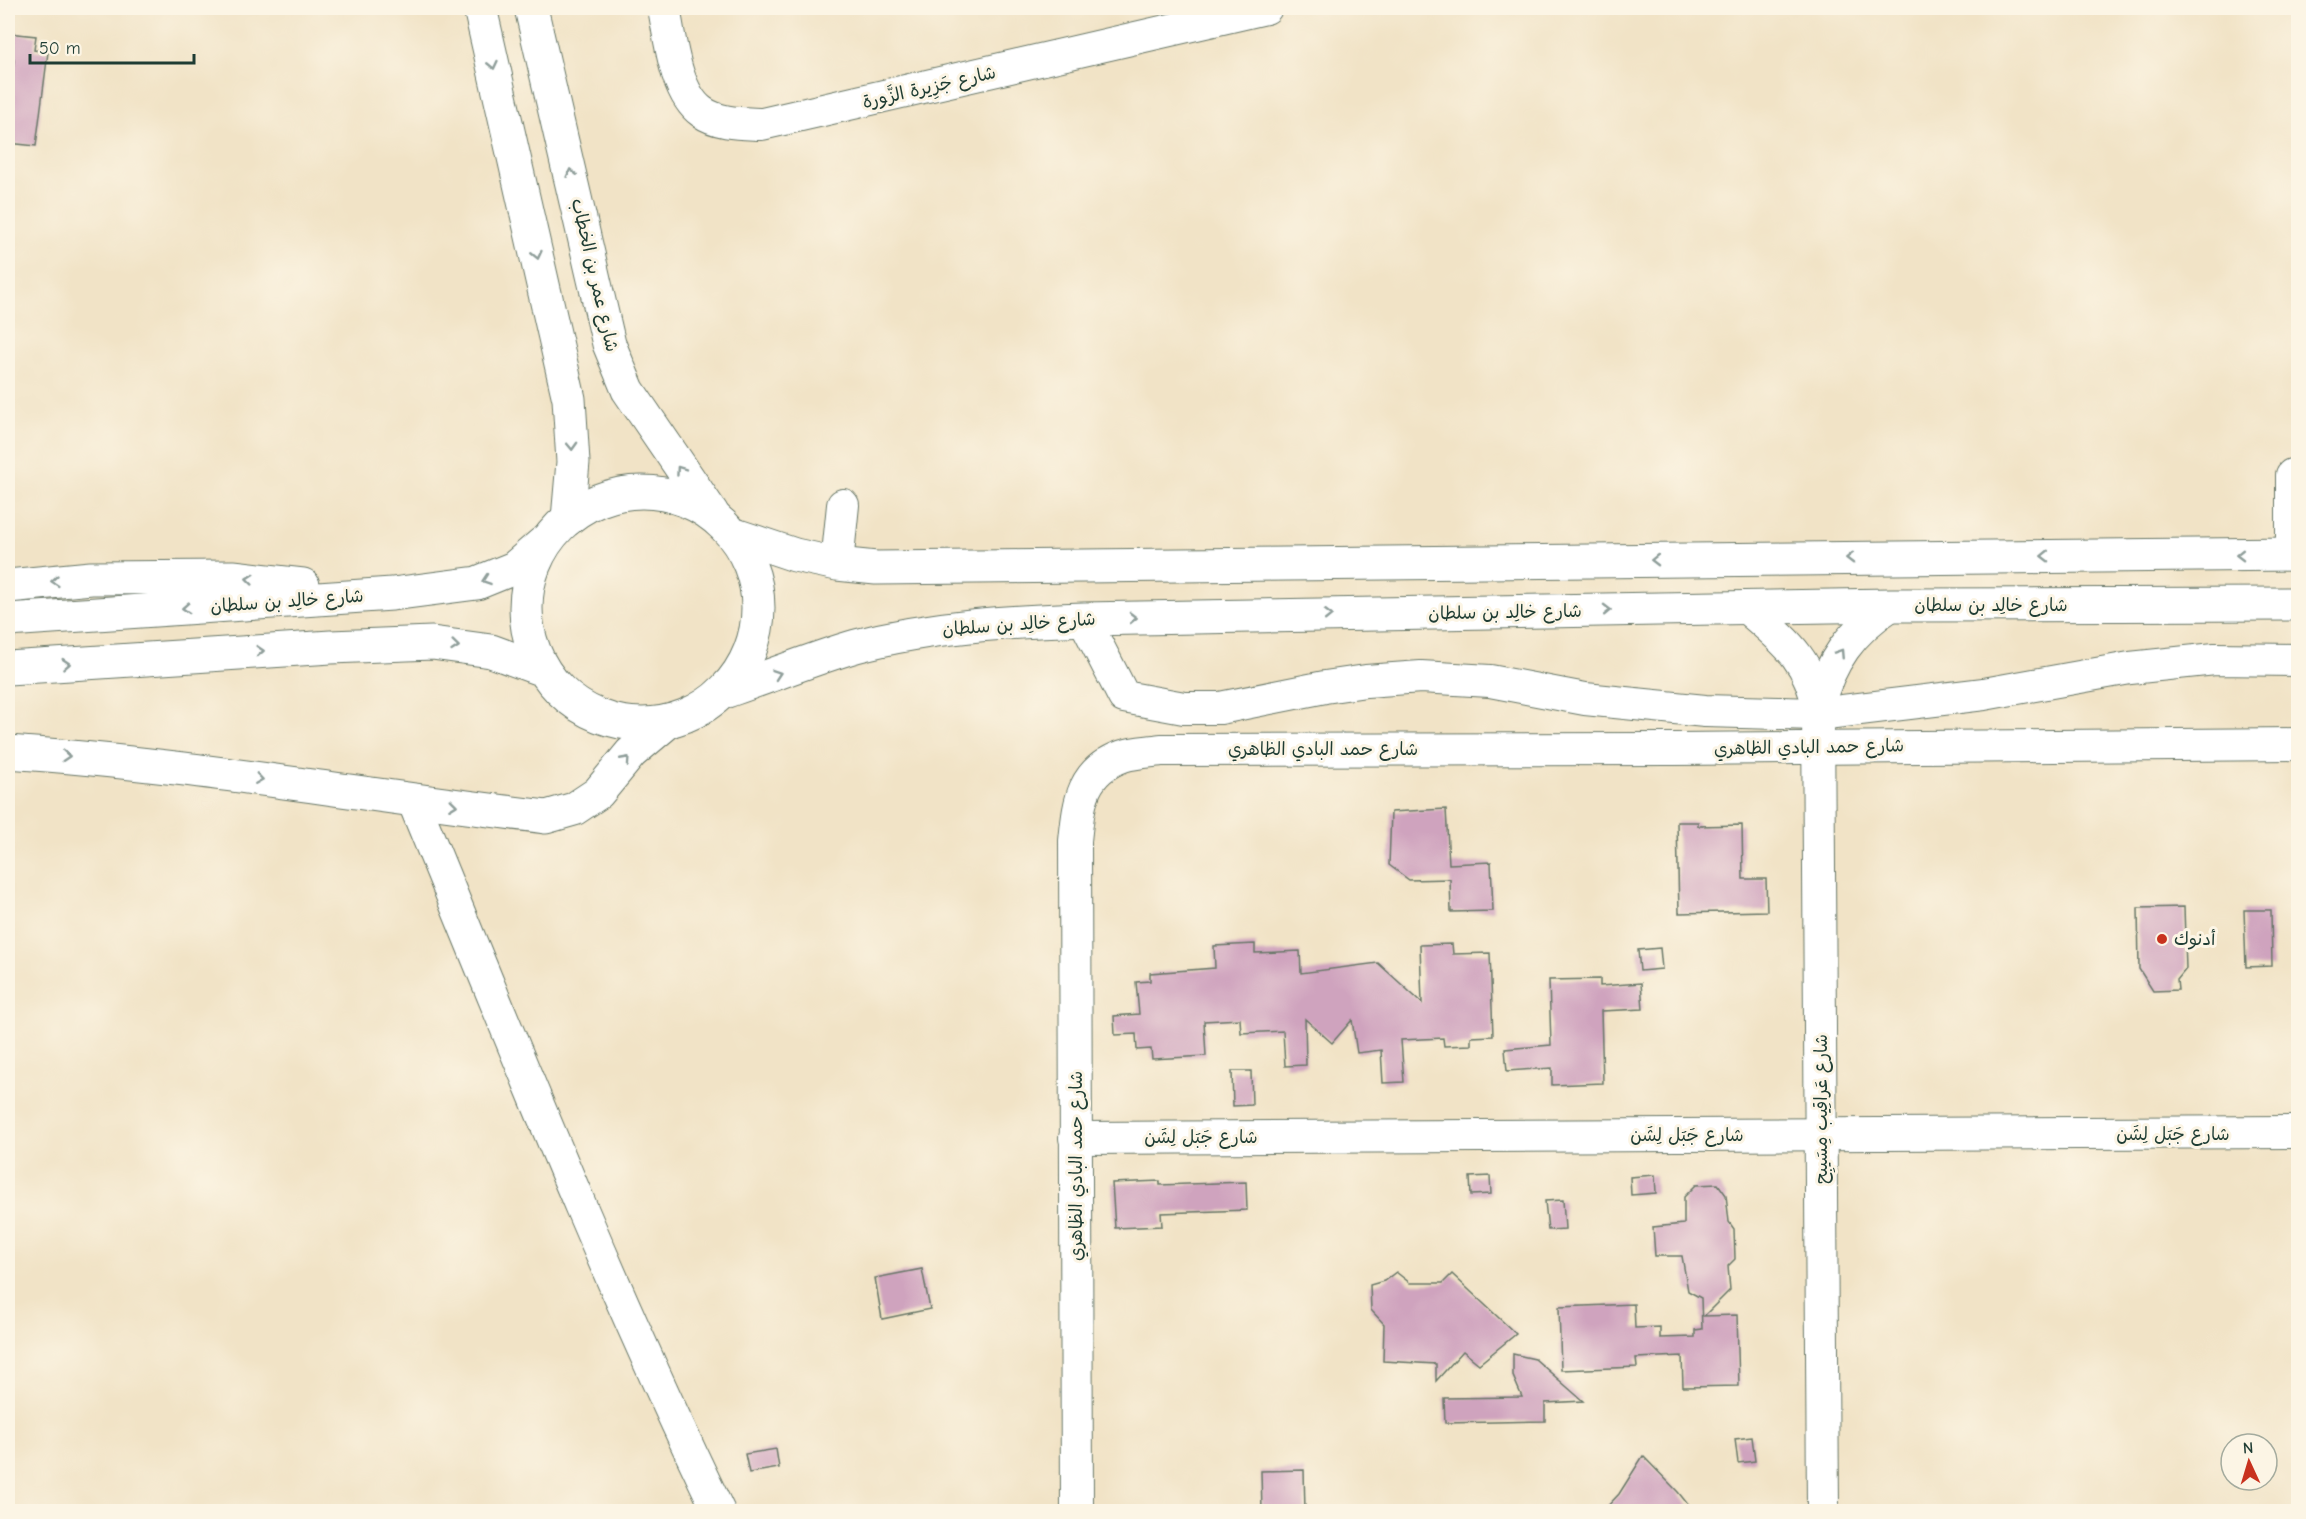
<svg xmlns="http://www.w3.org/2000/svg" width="2306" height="1519" font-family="'Comic Neue','Playpen Sans Arabic',sans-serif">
  <rect width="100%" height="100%" fill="#fcf5e5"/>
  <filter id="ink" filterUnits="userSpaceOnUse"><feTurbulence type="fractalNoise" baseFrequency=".0167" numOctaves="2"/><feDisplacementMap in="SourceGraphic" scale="12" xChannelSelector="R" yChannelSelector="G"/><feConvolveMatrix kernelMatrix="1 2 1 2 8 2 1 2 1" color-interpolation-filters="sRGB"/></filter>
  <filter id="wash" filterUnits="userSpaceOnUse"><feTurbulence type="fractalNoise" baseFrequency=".008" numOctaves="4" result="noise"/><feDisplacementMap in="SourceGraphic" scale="24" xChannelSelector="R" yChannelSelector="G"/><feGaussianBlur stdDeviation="1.35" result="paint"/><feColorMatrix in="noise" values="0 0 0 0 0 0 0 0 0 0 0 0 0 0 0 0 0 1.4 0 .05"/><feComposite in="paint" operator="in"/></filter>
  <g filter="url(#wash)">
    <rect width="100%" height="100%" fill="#f1e3c6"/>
    <g id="blocks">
      <!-- building -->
      <g fill="#cfa3be">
        <polygon points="8,33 36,36 34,50 48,52 36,146 8,143 8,108 14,60 8,59"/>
        <polygon points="1446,809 1449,864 1491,862 1493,911 1451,912 1450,879 1409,880 1389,865 1391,812"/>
        <polygon points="1677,822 1698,822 1698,826 1742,825 1743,879 1766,879 1767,911 1679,913"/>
        <polygon points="2184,907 2186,969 2177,980 2178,990 2153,991 2139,969 2138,908"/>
        <polygon points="2244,910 2271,910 2272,966 2246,967"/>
        <polygon points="1255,944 1255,953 1300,951 1301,973 1378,963 1422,1003 1420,945 1452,944 1453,954 1490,953 1493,1036 1471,1037 1471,1045 1444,1046 1443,1038 1401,1040 1404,1082 1383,1083 1381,1050 1357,1053 1352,1020 1332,1043 1305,1019 1306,1065 1285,1066 1283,1031 1241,1033 1240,1019 1204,1021 1206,1056 1152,1059 1151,1049 1137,1050 1136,1034 1115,1035 1114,1016 1139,1014 1136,982 1150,981 1150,973 1215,968 1214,946"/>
        <polygon points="1660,948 1662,969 1640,971 1638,950"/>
        <polygon points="1600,979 1600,986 1641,983 1643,1009 1601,1011 1603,1083 1552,1085 1552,1068 1507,1071 1505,1049 1551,1045 1549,980"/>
        <polygon points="1232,1071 1251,1071 1252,1105 1233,1106"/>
        <polygon points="1655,1175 1656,1193 1631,1195 1630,1177"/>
        <polygon points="1490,1176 1491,1194 1471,1195 1470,1177"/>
        <polygon points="1160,1181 1160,1185 1246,1182 1247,1210 1161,1213 1162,1226 1115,1228 1112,1183"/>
        <polygon points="1718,1184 1726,1195 1729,1222 1734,1229 1735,1259 1728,1266 1730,1290 1704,1316 1737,1315 1739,1386 1683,1387 1682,1356 1636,1358 1637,1367 1561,1370 1559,1307 1634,1304 1635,1328 1660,1327 1660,1338 1695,1337 1695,1330 1702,1329 1701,1298 1688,1291 1682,1256 1655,1256 1653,1227 1684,1224 1684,1197 1696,1185"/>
        <polygon points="1563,1200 1565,1229 1548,1230 1545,1201"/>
        <polygon points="922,1269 930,1309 882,1319 875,1278"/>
        <polygon points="1396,1272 1410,1283 1443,1283 1452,1274 1516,1334 1479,1364 1463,1351 1436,1381 1436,1364 1383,1361 1384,1324 1371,1310 1370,1285 1384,1281"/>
        <polygon points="1513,1354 1535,1359 1583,1401 1545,1403 1545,1421 1445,1423 1444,1398 1522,1397 1513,1376"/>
        <polygon points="1752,1437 1755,1461 1738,1463 1735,1439"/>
        <polygon points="776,1449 779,1468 749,1473 745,1454"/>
        <polygon points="1643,1456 1678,1492 1694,1512 1602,1512 1619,1494"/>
        <polygon points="1304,1470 1305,1512 1262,1512 1261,1471"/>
      </g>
    </g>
  </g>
  <g filter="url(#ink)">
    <use href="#blocks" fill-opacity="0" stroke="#687767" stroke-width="1.5"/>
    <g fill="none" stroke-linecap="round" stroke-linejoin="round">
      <!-- minor casing -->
      <g stroke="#687767" stroke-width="34">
        <g id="minor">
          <path d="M664,8C670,38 675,93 702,112C719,124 743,123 762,124L1266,8"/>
          <polyline points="2292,554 2292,475"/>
          <polyline points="837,564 843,505"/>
          <path d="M1747,608C1783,640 1809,657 1818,707L1823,1512"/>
          <polyline points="1084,619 1124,697 1184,708 1220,708 1325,687 1366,681 1421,677 1490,681 1585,699 1705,711 1818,714 1984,694 2130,668 2215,659 2298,660"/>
          <path d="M1818,707C1829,662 1852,630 1891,605"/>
          <path d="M413,800C511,1039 606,1279 719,1512"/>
          <polyline points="1075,1138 2298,1132"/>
          <path d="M1077,1512L1075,841C1079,803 1081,771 1123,756C1135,752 1149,752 1161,750L1675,749L2298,744"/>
        </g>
      </g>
      <!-- major casing -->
      <g stroke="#687767" stroke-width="35">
        <g id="major">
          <polyline points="480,8 569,399 573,462 568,519"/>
          <polyline points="531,8 609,344 628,390 712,513"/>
          <circle cx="642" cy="608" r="116"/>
          <polyline points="732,534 795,555 837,564 876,568 2298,554"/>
          <polyline points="8,586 91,578 233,577 303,585"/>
          <polyline points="8,620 392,594 477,583 514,568 543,543"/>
          <polyline points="8,668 331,647 432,643 491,651 543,670"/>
          <path d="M721,693C766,678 811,659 856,646C931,626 1007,622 1084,619L1891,605L2298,604"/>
          <path d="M8,752C188,764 366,796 546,817L574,809L598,793L631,753L669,721"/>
        </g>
      </g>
      <!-- minor -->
      <use href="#minor" stroke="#fff" stroke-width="32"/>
      <!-- major -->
      <use href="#major" stroke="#fff" stroke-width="33"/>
    </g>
    <!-- one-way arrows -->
    <defs><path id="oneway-chevron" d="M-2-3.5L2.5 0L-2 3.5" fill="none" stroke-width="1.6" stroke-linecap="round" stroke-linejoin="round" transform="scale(1.5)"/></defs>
    <g stroke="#8f9e9a">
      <use href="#oneway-chevron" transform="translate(493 65) rotate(77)"/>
      <use href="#oneway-chevron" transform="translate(571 173) rotate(-103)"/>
      <use href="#oneway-chevron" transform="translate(537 255) rotate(77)"/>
      <use href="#oneway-chevron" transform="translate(572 446) rotate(88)"/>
      <use href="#oneway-chevron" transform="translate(680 470) rotate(-125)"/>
      <use href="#oneway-chevron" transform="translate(2240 555) rotate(179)"/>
      <use href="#oneway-chevron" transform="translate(2045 556) rotate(179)"/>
      <use href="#oneway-chevron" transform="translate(1850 558) rotate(179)"/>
      <use href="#oneway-chevron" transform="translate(1655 560) rotate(179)"/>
      <use href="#oneway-chevron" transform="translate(250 579) rotate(-174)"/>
      <use href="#oneway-chevron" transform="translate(486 580) rotate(161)"/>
      <use href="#oneway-chevron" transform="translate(55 581) rotate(175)"/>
      <use href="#oneway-chevron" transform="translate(186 608) rotate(176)"/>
      <use href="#oneway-chevron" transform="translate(1607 610) rotate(-1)"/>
      <use href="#oneway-chevron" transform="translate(1328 615) rotate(-1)"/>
      <use href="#oneway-chevron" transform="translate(1133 618) rotate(-1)"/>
      <use href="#oneway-chevron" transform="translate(455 646) rotate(6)"/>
      <use href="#oneway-chevron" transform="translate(260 651) rotate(-4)"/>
      <use href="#oneway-chevron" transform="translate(1840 653) rotate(-57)"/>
      <use href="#oneway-chevron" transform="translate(66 664) rotate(-4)"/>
      <use href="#oneway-chevron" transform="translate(777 674) rotate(-19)"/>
      <use href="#oneway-chevron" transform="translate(66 756) rotate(4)"/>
      <use href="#oneway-chevron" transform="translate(626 760) rotate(-48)"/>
      <use href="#oneway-chevron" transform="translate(259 779) rotate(8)"/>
      <use href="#oneway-chevron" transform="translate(453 805) rotate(7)"/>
    </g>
  </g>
  <!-- markers -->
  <circle fill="#c8321e" stroke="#fcf5e5" stroke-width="2" cx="2162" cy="939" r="6"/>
  <g text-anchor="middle" stroke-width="6" stroke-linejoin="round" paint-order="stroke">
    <!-- street labels -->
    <g font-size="18" fill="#1f3d34" stroke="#fcf5e5">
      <text transform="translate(929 87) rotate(-13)" y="6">شارع جَزِيرة الزَّورة</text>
      <text transform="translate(595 275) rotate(77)" y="6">شارع عمر بن الخطاب</text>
      <text transform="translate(287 601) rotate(-4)" y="6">شارع خالِد بن سلطان</text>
      <text x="1991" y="611">شارع خالِد بن سلطان</text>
      <text transform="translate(1505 612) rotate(-1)" y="6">شارع خالِد بن سلطان</text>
      <text transform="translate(1019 624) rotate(-4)" y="6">شارع خالِد بن سلطان</text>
      <text transform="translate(1809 747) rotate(-1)" y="6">شارع حمد البادي الظاهري</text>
      <text x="1323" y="755">شارع حمد البادي الظاهري</text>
      <text transform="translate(1821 1109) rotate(-90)" y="6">شارع عَراقِيب مِسَيبِح</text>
      <text x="2173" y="1140">شارع جَبَل لِشَن</text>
      <text x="1687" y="1141">شارع جَبَل لِشَن</text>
      <text x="1201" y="1143">شارع جَبَل لِشَن</text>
      <text transform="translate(1076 1166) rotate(-90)" y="6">شارع حمد البادي الظاهري</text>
    </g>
    <!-- poi labels -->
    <g font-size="18" fill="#1f3d34" stroke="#fcf5e5" text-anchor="start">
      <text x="2174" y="945">أدنوك</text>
    </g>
  </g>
  <!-- margin -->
  <rect width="2306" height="1519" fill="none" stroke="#fcf5e5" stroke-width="30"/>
  <!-- north arrow -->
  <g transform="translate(2249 1462) rotate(356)"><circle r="28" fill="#fcf5e5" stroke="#a4ab9e" stroke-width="1.5"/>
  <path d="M0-4.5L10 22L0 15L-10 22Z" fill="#c8321e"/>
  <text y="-9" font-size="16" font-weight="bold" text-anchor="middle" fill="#1f3d34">N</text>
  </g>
  <!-- scale -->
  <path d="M30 54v9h164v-9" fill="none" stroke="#1f3d34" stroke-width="3"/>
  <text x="39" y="54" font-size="18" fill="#1f3d34" stroke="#fcf5e5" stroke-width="4.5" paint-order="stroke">50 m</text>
</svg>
